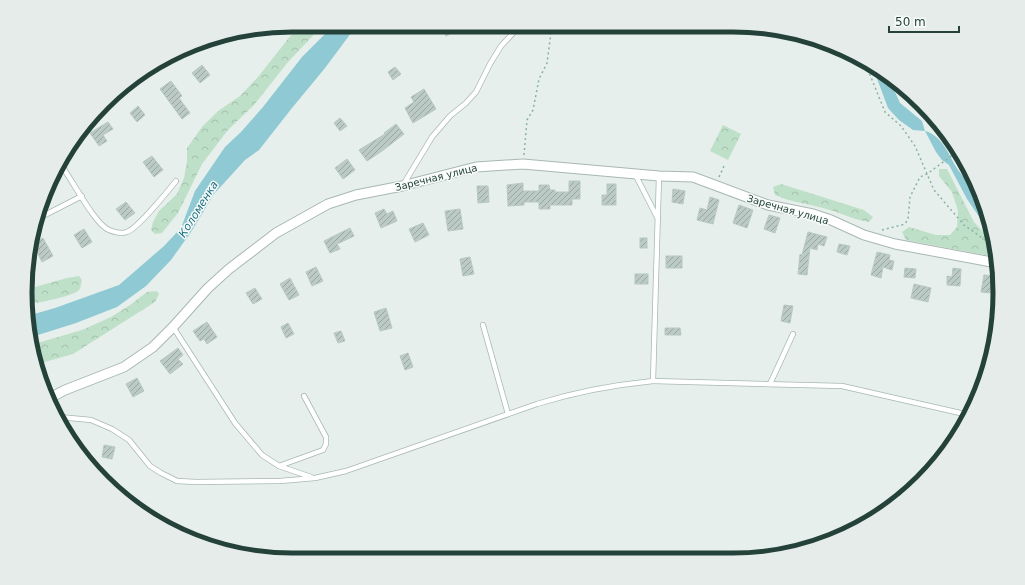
<svg xmlns="http://www.w3.org/2000/svg" width="1025" height="585" font-family="'DejaVu Sans',sans-serif">
  <defs>
    <pattern id="forest-crowns" width="20" height="18" patternUnits="userSpaceOnUse"><rect width="20" height="18" fill="#bfe0c8"/><path d="M2 6a3 3 0 1 1 6 0M12 15a3 3 0 1 1 6 0" fill="none" stroke="#a4c1ad"/></pattern>
    <pattern id="building-hatch" width="6" height="6" patternUnits="userSpaceOnUse"><rect width="6" height="6" fill="#bbcac4"/><path d="M-1 1l2-2M0 6l6-6M5 7l2-2" fill="none" stroke="#98a6a0"/></pattern>
  </defs>
  <rect width="100%" height="100%" fill="#e6efeb"/>
  <!-- forest -->
  <g fill="url(#forest-crowns)">
    <polygon points="299,25 323,25 288,62 254,105 228,130 202,164 178,213 162,233 155,234 151,230 153,222 159,211 177,194 184,178 187,162 187,148 202,127 218,111 240,96 258,77"/>
    <polygon points="723,125 741,134 728,160 710,151"/>
    <polygon points="939,169 947,169 974,222 985,234 994,241 996,257 906,240 902,232 909,227 936,235 950,235 957,227 958,211 952,192 939,176"/>
    <path d="M781,184L864,210L873,217L869,222C855,220 843,214 830,210C811,204 793,203 775,195L773,187Z"/>
    <path d="M79,276L82,280C81,283 81,288 79,290C74,296 35,304 26,304L28,289L67,278Z"/>
    <polygon points="157,291 159,294 155,302 73,354 38,364 34,344 82,330 111,317 130,305 147,292"/>
  </g>
  <!-- water -->
  <g fill="#8ec9d4">
    <polygon points="334,25 357,25 325,68 292,108 259,150 245,160 214,194 191,232 171,260 146,286 117,307 76,323 38,335 32,335 27,314 34,314 55,308 119,285 164,246 181,228 195,191 225,147 241,132 263,107 302,57"/>
    <path d="M872,65L893,80L895,92L900,103L922,121L925,131C943,136 949,156 958,170C965,180 975,189 982,199C988,210 991,225 993,237L967,199L949,165L942,160L936,152L925,131L913,130L899,120L888,108Z"/>
  </g>
  <!-- building -->
  <g fill="url(#building-hatch)" stroke="#b8c9c2">
    <polygon points="446,25 452,25 455,31 446,36 442,28"/>
    <polygon points="202,65 210,75 200,83 192,73"/>
    <polygon points="395,67 401,74 393,80 388,72"/>
    <polygon points="171,81 182,96 179,98 190,113 182,119 160,89"/>
    <polygon points="424,89 436,109 413,123 405,108 414,102 411,97"/>
    <polygon points="138,106 145,115 137,122 130,113"/>
    <polygon points="340,118 347,126 340,131 334,123"/>
    <polygon points="108,122 113,129 103,135 107,141 99,146 90,133"/>
    <polygon points="396,124 404,134 382,151 367,161 359,150 385,134 384,133"/>
    <polygon points="152,156 163,170 154,177 143,162"/>
    <polygon points="347,159 355,170 343,179 335,168"/>
    <polygon points="569,181 580,181 580,199 572,199 572,205 550,205 550,209 539,209 539,202 524,202 524,205 508,206 507,185 523,183 523,191 539,191 539,185 549,185 550,190 555,190 555,192 569,192"/>
    <polygon points="607,184 616,184 616,205 602,205 602,195 607,195"/>
    <polygon points="477,186 488,186 489,202 478,203"/>
    <polygon points="673,189 685,191 683,204 672,202"/>
    <polygon points="710,197 719,200 713,224 697,220 700,208 707,210"/>
    <polygon points="126,202 135,213 125,220 116,209"/>
    <polygon points="739,205 753,210 747,228 733,223"/>
    <polygon points="384,209 387,214 393,211 397,221 381,228 375,213"/>
    <polygon points="460,209 463,229 448,231 445,211"/>
    <polygon points="769,215 780,218 775,233 764,229"/>
    <polygon points="423,223 429,235 415,242 409,229"/>
    <polygon points="350,228 354,236 337,244 340,249 330,253 324,241"/>
    <polygon points="84,229 92,242 82,248 74,235"/>
    <polygon points="808,232 827,237 824,246 818,244 817,250 810,248 807,275 798,274 800,254 802,255"/>
    <polygon points="43,238 53,256 42,262 33,244"/>
    <rect x="640" y="238" width="7" height="10"/>
    <polygon points="839,244 850,246 847,255 837,252"/>
    <polygon points="877,252 890,255 889,260 894,261 892,270 883,267 881,278 871,275"/>
    <rect x="666" y="256" width="16" height="12"/>
    <polygon points="470,257 474,274 463,276 460,259"/>
    <polygon points="316,267 323,281 312,286 306,272"/>
    <polygon points="905,268 916,269 915,278 904,277"/>
    <polygon points="953,268 961,269 960,286 947,285 947,276 952,277"/>
    <rect x="635" y="274" width="13" height="10"/>
    <polygon points="984,275 993,276 991,293 981,292"/>
    <polygon points="290,278 299,295 289,300 280,284"/>
    <polygon points="914,284 931,288 928,302 911,298"/>
    <polygon points="255,288 262,299 253,304 246,293"/>
    <polygon points="784,305 793,306 790,323 781,321"/>
    <polygon points="386,308 392,328 380,331 374,312"/>
    <polygon points="207,322 217,337 207,344 204,339 200,341 193,331"/>
    <polygon points="288,323 294,334 286,338 281,327"/>
    <polygon points="665,328 680,328 681,335 665,335"/>
    <polygon points="341,331 345,341 338,343 334,333"/>
    <polygon points="178,348 183,355 178,359 183,364 170,374 160,361"/>
    <polygon points="408,353 413,367 405,370 400,356"/>
    <polygon points="137,378 144,391 133,397 126,384"/>
    <polygon points="104,445 115,447 112,459 102,457"/>
  </g>
  <g fill="none" stroke-linecap="round" stroke-linejoin="round">
    <!-- service casing -->
    <g stroke="#a8b8b2" stroke-width="6">
      <g id="service">
        <path d="M62,162L65,171C75,185 95,224 109,230C114,232 122,234 127,232C137,229 168,191 176,181"/>
        <polyline points="635,174 657,217"/>
        <polyline points="659,176 653,381 842,386 969,415"/>
        <polyline points="403,185 432,137 450,116 466,103 476,92 490,64 501,46 515,31"/>
        <polyline points="43,216 82,196"/>
        <polyline points="483,325 508,414"/>
        <polyline points="173,327 235,423 262,455 279,466 311,477"/>
        <polyline points="770,384 793,334"/>
        <path d="M59,417L91,420L112,429L129,440L150,466L161,473L177,481L196,482L280,481L315,478L346,471L537,404C575,392 613,385 653,381"/>
        <polyline points="279,466 323,450 326,444 326,437 304,396"/>
      </g>
    </g>
    <!-- minor casing -->
    <g stroke="#a8b8b2" stroke-width="11">
      <polyline id="minor" points="48,399 65,390 124,367 153,347 173,327 208,288 229,269 276,233 328,204 356,195 402,186 476,167 523,164 659,176 693,177 768,205 813,214 831,220 864,235 895,244 997,263"/>
    </g>
    <!-- path -->
    <g stroke="#86b3a5" stroke-width="1.5" stroke-dasharray="2 3" stroke-linecap="butt">
      <polyline points="864,60 885,112 901,126 915,146 934,190 964,225 995,247"/>
      <polyline points="524,155 527,120 533,110 539,79 547,63 552,25"/>
      <polyline points="719,177 724,166"/>
      <polyline points="882,230 905,224 908,219 910,197 920,177 927,174 958,151"/>
    </g>
    <!-- service -->
    <use href="#service" stroke="#fff" stroke-width="4.5"/>
    <!-- minor -->
    <use href="#minor" stroke="#fff" stroke-width="9"/>
  </g>
  <g text-anchor="middle" stroke-width="3" stroke-linejoin="round" paint-order="stroke">
    <!-- street labels -->
    <g font-size="10" fill="#24423a" stroke="#f7fbf9">
      <text transform="translate(436 177) rotate(-14)" y="4">Заречная улица</text>
      <text transform="translate(788 209) rotate(16)" y="4">Заречная улица</text>
    </g>
    <!-- water labels -->
    <g font-size="11" font-style="italic" fill="#1c6f80" stroke="#f7fbf9">
      <text transform="translate(198 209) rotate(-58)" y="4">Коломенка</text>
    </g>
  </g>
  <!-- crop -->
  <path d="M0 0H1025V585H0ZM292 32H733A260 260 0 0 1 993 292V293A260 260 0 0 1 733 553H292A260 260 0 0 1 32 293V292A260 260 0 0 1 292 32Z" fill="#e6ecea" fill-rule="evenodd"/>
  <path fill="none" stroke="#24423a" stroke-width="5" d="M292 32H733A260 260 0 0 1 993 292V293A260 260 0 0 1 733 553H292A260 260 0 0 1 32 293V292A260 260 0 0 1 292 32Z"/>
  <!-- scale -->
  <path d="M889 26v6h70v-6" fill="none" stroke="#24423a" stroke-width="2"/>
  <text x="895" y="26" font-size="12" fill="#24423a" stroke="#f7fbf9" stroke-width="3" paint-order="stroke">50 m</text>
</svg>
